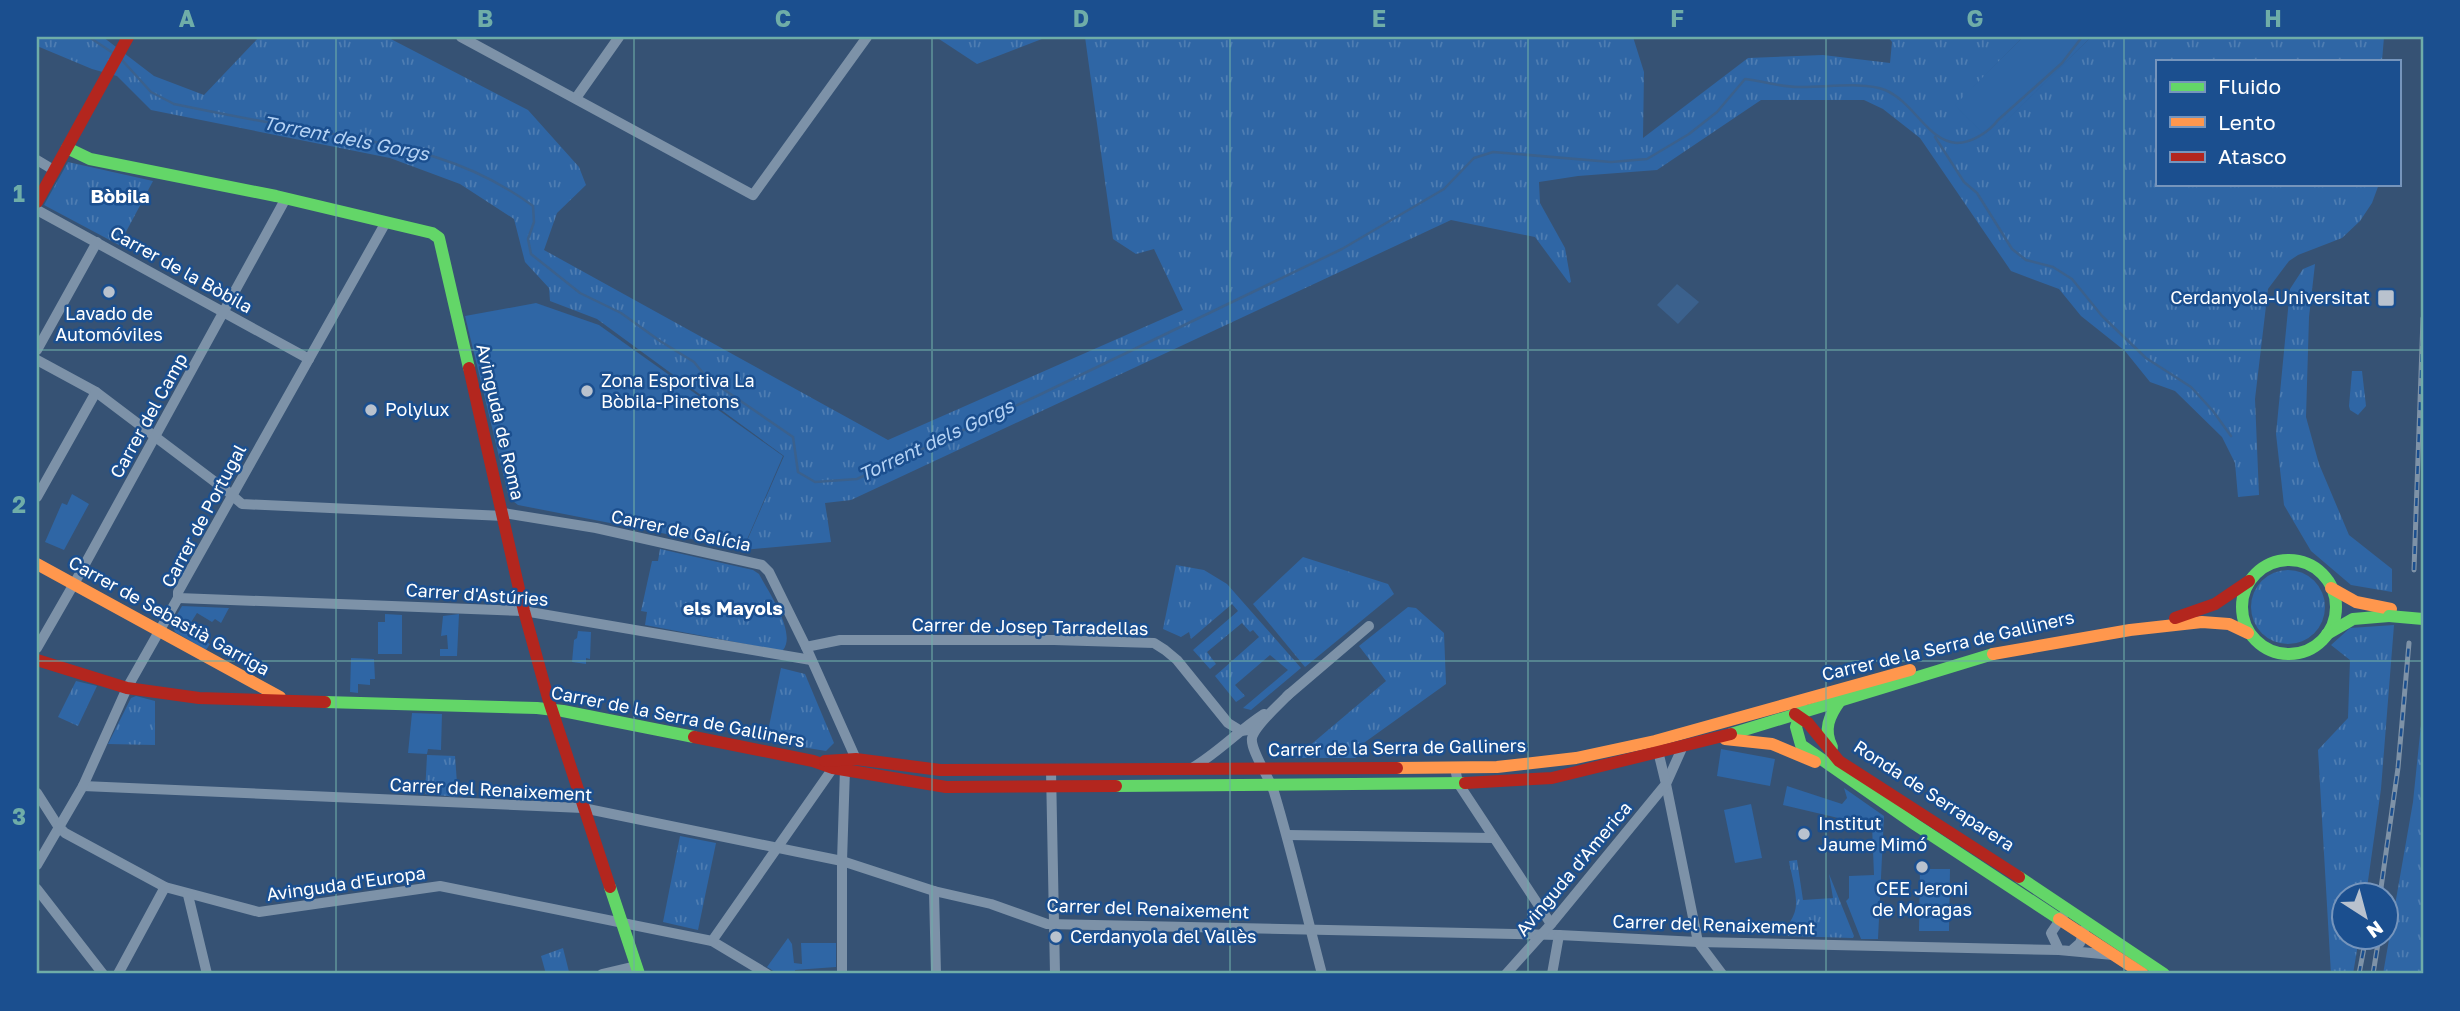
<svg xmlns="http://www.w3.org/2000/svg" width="2460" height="1011" font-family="'Golos Text',sans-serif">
  <defs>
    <pattern id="grass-tufts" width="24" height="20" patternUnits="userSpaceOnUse" patternTransform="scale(1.75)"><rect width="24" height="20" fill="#2f66a5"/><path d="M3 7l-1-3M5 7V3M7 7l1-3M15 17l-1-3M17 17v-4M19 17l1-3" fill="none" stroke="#4e7db2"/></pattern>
  </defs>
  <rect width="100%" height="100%" fill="#365274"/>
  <!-- grass -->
  <g fill="url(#grass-tufts)">
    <polygon points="37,37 103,37 154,76 204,95 259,37 387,37 528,110 579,167 586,185 557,213 544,250 888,440 1183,310 1154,249 1136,254 1113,239 1085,37 1633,37 1644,72 1643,138 1748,58 1823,55 1890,63 1892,42 1888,37 2023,37 1956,105 1988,138 2091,37 2384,37 2382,61 2157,61 2157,184 2379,184 2372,203 2360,221 2342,238 2298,255 2289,261 2268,289 2255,399 2259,495 2238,497 2235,463 2222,437 2175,391 2150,382 2125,351 2081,316 2059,289 2011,271 1920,138 1883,109 1864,100 1761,100 1657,170 1578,176 1539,182 1540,203 1565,248 1571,282 1569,283 1535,237 1451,220 851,500 825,503 831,542 743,550 784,456 597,319 550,301 549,288 525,262 514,219 460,184 390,158 151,110 117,76 92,69 37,46"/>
    <polygon points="936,37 1047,37 977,64"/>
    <polygon points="68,162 153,181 119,245 44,205"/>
    <polygon points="2315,264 2309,317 2306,417 2319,464 2349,535 2392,569 2392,592 2351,585 2311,551 2284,505 2276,434 2290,289 2303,269"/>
    <polygon points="2352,371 2362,371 2366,406 2358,415 2350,410 2349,406"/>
    <path d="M660,549L753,570L759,574C768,591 797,633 783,650H777L645,625L647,612L641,611L652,561H658Z"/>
    <polygon points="1303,557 1388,584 1394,594 1305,667 1253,604"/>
    <polygon points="1176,565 1204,570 1227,584 1301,668 1251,710 1243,708 1288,670 1270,655 1235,685 1245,696 1236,702 1215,676 1259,637 1253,630 1250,632 1242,623 1207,652 1216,664 1210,669 1193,650 1238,611 1232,604 1191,639 1189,632 1181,637 1163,629"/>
    <circle cx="2288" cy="607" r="37"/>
    <polygon points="1408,607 1416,608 1444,633 1446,684 1354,750 1356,758 1295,758 1386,681 1359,646"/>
    <polygon points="2394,625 2381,789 2366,895 2344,895 2344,937 2359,938 2353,974 2331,974 2318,750 2348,718 2350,660 2331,645 2350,628"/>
    <polygon points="781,668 805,674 834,743 826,751 766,741"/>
    <polygon points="76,681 97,686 78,726 58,717"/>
    <polygon points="136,696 155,701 155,745 108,744 131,698"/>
    <polygon points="2423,705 2423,974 2383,974 2413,802"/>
    <polygon points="427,755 455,756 458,797 425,794"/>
    <polygon points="680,836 716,843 698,930 663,922"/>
    <path d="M1797,860L1803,900L1833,898L1829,874L1854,936L1853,938L1788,936C1787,921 1792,922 1795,911C1799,900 1791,873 1789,861Z"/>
    <polygon points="563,948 569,972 546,974 541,956"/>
  </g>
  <!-- garden -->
  <g fill="#2f66a5">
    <polygon points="2023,37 2091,37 1988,139 1955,105"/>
    <polygon points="536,303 599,325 783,456 743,549 518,505 509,498 465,316"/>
    <polygon points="72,494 89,504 64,550 45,542 62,503 67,505"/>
    <polygon points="182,606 229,608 221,623 215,619 212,622 197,613 186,630 210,644 206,650 175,632 172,623"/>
    <polygon points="385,614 402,615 402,654 378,654 378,622 385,622"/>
    <polygon points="459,614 457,656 440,656 440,649 448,649 447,635 441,636 443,616"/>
    <polygon points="578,631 591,632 590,659 586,658 586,664 572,662 574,640 577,638"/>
    <polygon points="351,658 374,659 375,679 370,679 370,685 358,684 358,693 350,692"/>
    <polygon points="412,713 442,714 441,750 428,749 427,754 408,753"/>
    <polygon points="1721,749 1775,759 1770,786 1717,776"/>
    <polygon points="1787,786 1842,804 1847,798 1844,788 1884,816 1878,939 1861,939 1846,901 1849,898 1849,876 1874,875 1872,826 1783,805"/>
    <polygon points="1751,804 1762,858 1735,863 1724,810"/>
    <polygon points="1920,869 1950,869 1949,931 1919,931"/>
    <polygon points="788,938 792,944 794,963 802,964 801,943 836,943 836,967 795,970 795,974 778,974 767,967"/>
  </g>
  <!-- water -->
  <polygon fill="#3b618d" points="1677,284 1699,302 1678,324 1657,305"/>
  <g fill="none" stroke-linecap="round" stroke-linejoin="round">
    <!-- stream -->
    <g stroke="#3b618d" stroke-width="2.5">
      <polyline points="89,37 113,53"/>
      <path d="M121,59L151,92L174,104C222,114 269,123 317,131C398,146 465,156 533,206L534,222L528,239L531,254L580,293L621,313L660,341L694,362L707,378L793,437L798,472L815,482L857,479L1037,396L1342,249L1444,189L1474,158L1493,152L1611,162L1647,159L1689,134L1717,112L1745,79C1762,81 1781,87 1798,87C1822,88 1864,81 1885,90C1914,102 1928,142 1957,143C1972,143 1990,131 1998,120L2062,63L2082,37"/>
      <polyline points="1935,137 1964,182 1977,193 2012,249 2026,260 2053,267 2072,279 2102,316 2146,358 2191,387 2213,411 2231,436"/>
    </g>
    <!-- street -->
    <g stroke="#7d92a8" stroke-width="10">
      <polyline points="461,37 753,195 867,37"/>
      <polyline points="576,98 619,37"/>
      <polyline points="37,160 52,169 56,168"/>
      <polyline points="37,210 309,359"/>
      <polyline points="37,350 97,242"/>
      <polyline points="37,360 96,392 227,491 242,504 504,516"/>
      <polyline points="37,497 96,392"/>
      <polyline points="503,513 596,528 762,565 769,572 806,647 856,759"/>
      <polyline points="178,598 524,611 811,660"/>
      <polyline points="806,647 840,640 1054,640 1154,643 1165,650 1177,660 1228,723 1241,731 1255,729"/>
      <polyline points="37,648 79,575 286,198"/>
      <path d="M1289,694C1279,705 1255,725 1252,738C1250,750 1269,777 1274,792C1292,852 1306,913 1322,974"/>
      <polyline points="1287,696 1369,626"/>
      <polyline points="1683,746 1666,784 1698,942 1722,974"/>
      <path d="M1192,768C1219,752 1239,730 1264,714"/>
      <polyline points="1455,768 1458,783 1551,924"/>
      <polyline points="1051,770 1055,974"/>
      <polyline points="83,786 583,808 842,861 934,891 991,904 1047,924 1559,935 1698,942 2059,950"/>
      <polyline points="37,793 58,826 65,833 165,887 259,912 440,886 712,941 767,974"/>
      <polyline points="1287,835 1493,838"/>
      <polyline points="37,865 83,786 127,688 178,598 178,592 386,222"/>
      <polyline points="37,889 103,974"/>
      <polyline points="934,891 936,974"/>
      <polyline points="188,895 207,974"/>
      <polyline points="2064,914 2051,933 2059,950 2113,955"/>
      <polyline points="712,941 833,768"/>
      <polyline points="2071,951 2080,943 2085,928"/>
      <polyline points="118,974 165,887"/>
      <polyline points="602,974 636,966"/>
      <polyline points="842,974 842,861 845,769"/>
      <polyline points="1506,974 1551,924 1666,784 1657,747"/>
      <polyline points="1552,974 1559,935"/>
    </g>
    <!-- fast -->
    <g stroke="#63d668" stroke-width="12">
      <polyline points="67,148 90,159 276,196 432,233 439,238 469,368"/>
      <circle cx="2289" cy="607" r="47"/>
      <polyline points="2327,634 2353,619 2389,616"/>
      <polyline points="325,702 537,708 563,711 694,737"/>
      <polyline points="1802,709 1796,727 1801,745 1916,825 2059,919"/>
      <polyline points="1731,734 1993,654"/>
      <path d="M1832,747C1823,730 1829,716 1840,701"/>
      <polyline points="1116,786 1465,783"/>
      <polyline points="2019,877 2164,974"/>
      <polyline points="610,887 639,974"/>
    </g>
    <!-- slow -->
    <g stroke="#ff974d" stroke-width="12">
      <polyline points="37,564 280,697"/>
      <polyline points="2331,588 2356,602 2391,609"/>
      <polyline points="1993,654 2130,630 2202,622 2229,624 2248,633"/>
      <polyline points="1725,739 1772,744 1815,762"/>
      <polyline points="1397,768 1497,767 1576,758 1655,741 1910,670"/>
      <polyline points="2059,919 2143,974"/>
    </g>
    <!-- jam -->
    <g stroke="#b3261e" stroke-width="12">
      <polyline points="37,202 128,37"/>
      <polyline points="469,368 524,611 548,698 610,887"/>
      <polyline points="2175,618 2215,604 2249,581"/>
      <polyline points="37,660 127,688 199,698 325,702"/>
      <polyline points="1795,714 1808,723 1839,761 2019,877"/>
      <polyline points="694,737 813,761 833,768 946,787 1116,786"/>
      <polyline points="825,761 856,759 940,770 1397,768"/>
      <polyline points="1465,783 1552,778 1731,734"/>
    </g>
    <!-- rail casing -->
    <g stroke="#7e92a7" stroke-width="5">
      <g id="rail">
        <polyline points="2414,570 2423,318"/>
        <polyline points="2380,895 2398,768 2409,643"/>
        <polyline points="2359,974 2366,937"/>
        <polyline points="2373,974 2379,937"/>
      </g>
    </g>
    <!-- rail -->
    <use href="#rail" stroke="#1b4f8f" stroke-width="2.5" stroke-dasharray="8" stroke-linecap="butt"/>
    <!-- fast-bridge -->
    <polyline stroke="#63d668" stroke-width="12" points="2389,616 2423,619"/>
  </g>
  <!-- grid -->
  <path fill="none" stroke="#6fada8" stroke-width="2" stroke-opacity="0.55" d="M336,37V974M634,37V974M932,37V974M1230,37V974M1528,37V974M1826,37V974M2124,37V974M37,350H2423M37,661H2423"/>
  <!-- markers -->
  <g fill="#b9c2ce" stroke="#1b4f8f" stroke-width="2.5">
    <circle cx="109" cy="292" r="7"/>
    <rect x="2377" y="289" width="18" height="18" rx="3.5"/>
    <circle cx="587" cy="391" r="7"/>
    <circle cx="371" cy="410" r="7"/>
    <circle cx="1804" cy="834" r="7"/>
    <circle cx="1922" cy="867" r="7"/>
    <circle cx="1056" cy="937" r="7"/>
  </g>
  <g text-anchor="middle" stroke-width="5" stroke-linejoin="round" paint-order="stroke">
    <!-- street labels -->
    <g font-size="18" fill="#fff" stroke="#1b4f8f">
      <text transform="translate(181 270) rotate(29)" y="6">Carrer de la Bòbila</text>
      <text transform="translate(149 416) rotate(-61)" y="6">Carrer del Camp</text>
      <text transform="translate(500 422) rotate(77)" y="6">Avinguda de Roma</text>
      <text transform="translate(204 516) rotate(-62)" y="6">Carrer de Portugal</text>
      <text transform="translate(681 531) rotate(12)" y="6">Carrer de Galícia</text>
      <text transform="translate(477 595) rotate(4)" y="6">Carrer d'Astúries</text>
      <text transform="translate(169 616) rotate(29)" y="6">Carrer de Sebastià Garriga</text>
      <text transform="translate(1030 627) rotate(1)" y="6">Carrer de Josep Tarradellas</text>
      <text transform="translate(1948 646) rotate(-13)" y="6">Carrer de la Serra de Galliners</text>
      <text transform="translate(678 717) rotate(11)" y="6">Carrer de la Serra de Galliners</text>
      <text transform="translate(1397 748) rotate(-1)" y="6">Carrer de la Serra de Galliners</text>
      <text transform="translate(491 790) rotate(3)" y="6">Carrer del Renaixement</text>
      <text transform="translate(1934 796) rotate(33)" y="6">Ronda de Serraparera</text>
      <text transform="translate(1574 869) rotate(-50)" y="6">Avinguda d'America</text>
      <text transform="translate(346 884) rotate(-8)" y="6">Avinguda d'Europa</text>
      <text transform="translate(1148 909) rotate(2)" y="6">Carrer del Renaixement</text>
      <text transform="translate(1714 925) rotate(2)" y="6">Carrer del Renaixement</text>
    </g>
    <!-- poi labels -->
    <g font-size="18" fill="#fff" stroke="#1b4f8f" text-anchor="start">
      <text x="2370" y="304" text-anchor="end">Cerdanyola-Universitat</text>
      <text x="109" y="320" text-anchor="middle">Lavado de<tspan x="109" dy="21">Automóviles</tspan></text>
      <text x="601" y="387">Zona Esportiva La<tspan x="601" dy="21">Bòbila-Pinetons</tspan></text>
      <text x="385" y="416">Polylux</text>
      <text x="1818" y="830">Institut<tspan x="1818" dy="21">Jaume Mimó</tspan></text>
      <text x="1922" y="895" text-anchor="middle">CEE Jeroni<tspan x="1922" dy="21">de Moragas</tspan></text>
      <text x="1070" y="943">Cerdanyola del Vallès</text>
    </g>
    <!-- water labels -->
    <g font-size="19" font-style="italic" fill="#b5d3f5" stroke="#1b4f8f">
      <text transform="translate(346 138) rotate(11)" y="7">Torrent dels Gorgs</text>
      <text transform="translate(936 440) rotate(-25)" y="7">Torrent dels Gorgs</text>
    </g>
    <!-- neighbourhood labels -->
    <g font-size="19" font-weight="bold" fill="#fff" stroke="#1b4f8f">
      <text x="120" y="203">Bòbila</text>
      <text x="733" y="615">els Mayols</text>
    </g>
  </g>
  <!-- border -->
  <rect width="2460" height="1011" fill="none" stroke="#1b4f8f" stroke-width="77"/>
  <!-- legend -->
  <rect x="2156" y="60" width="245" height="126" fill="#1b4f8f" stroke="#7695bc" stroke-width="2"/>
  <rect x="2170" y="82" width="35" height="10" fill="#63d668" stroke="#7695bc" stroke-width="2"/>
  <text x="2218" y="94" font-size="21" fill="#ffffff">Fluido</text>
  <rect x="2170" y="117" width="35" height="10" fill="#ff974d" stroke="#7695bc" stroke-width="2"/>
  <text x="2218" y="130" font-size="21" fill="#ffffff">Lento</text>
  <rect x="2170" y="152" width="35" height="10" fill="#b3261e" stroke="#7695bc" stroke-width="2"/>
  <text x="2218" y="164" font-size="21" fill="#ffffff">Atasco</text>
  <!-- north arrow -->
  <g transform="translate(2365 916) rotate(144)"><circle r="33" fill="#1b4f8f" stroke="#7695bc" stroke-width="2"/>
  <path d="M0-5L12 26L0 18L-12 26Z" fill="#b9c2ce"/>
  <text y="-10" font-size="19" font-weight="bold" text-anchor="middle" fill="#ffffff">N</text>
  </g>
  <rect x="38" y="38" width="2384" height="934" fill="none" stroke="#6fada8" stroke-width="2.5"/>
  <g font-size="23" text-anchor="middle" font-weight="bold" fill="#6fada8">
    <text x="187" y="27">A</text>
    <text x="485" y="27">B</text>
    <text x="783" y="27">C</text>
    <text x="1081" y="27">D</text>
    <text x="1379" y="27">E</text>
    <text x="1677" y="27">F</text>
    <text x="1975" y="27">G</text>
    <text x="2273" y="27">H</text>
    <text x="19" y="202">1</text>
    <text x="19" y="513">2</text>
    <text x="19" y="825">3</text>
  </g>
</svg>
